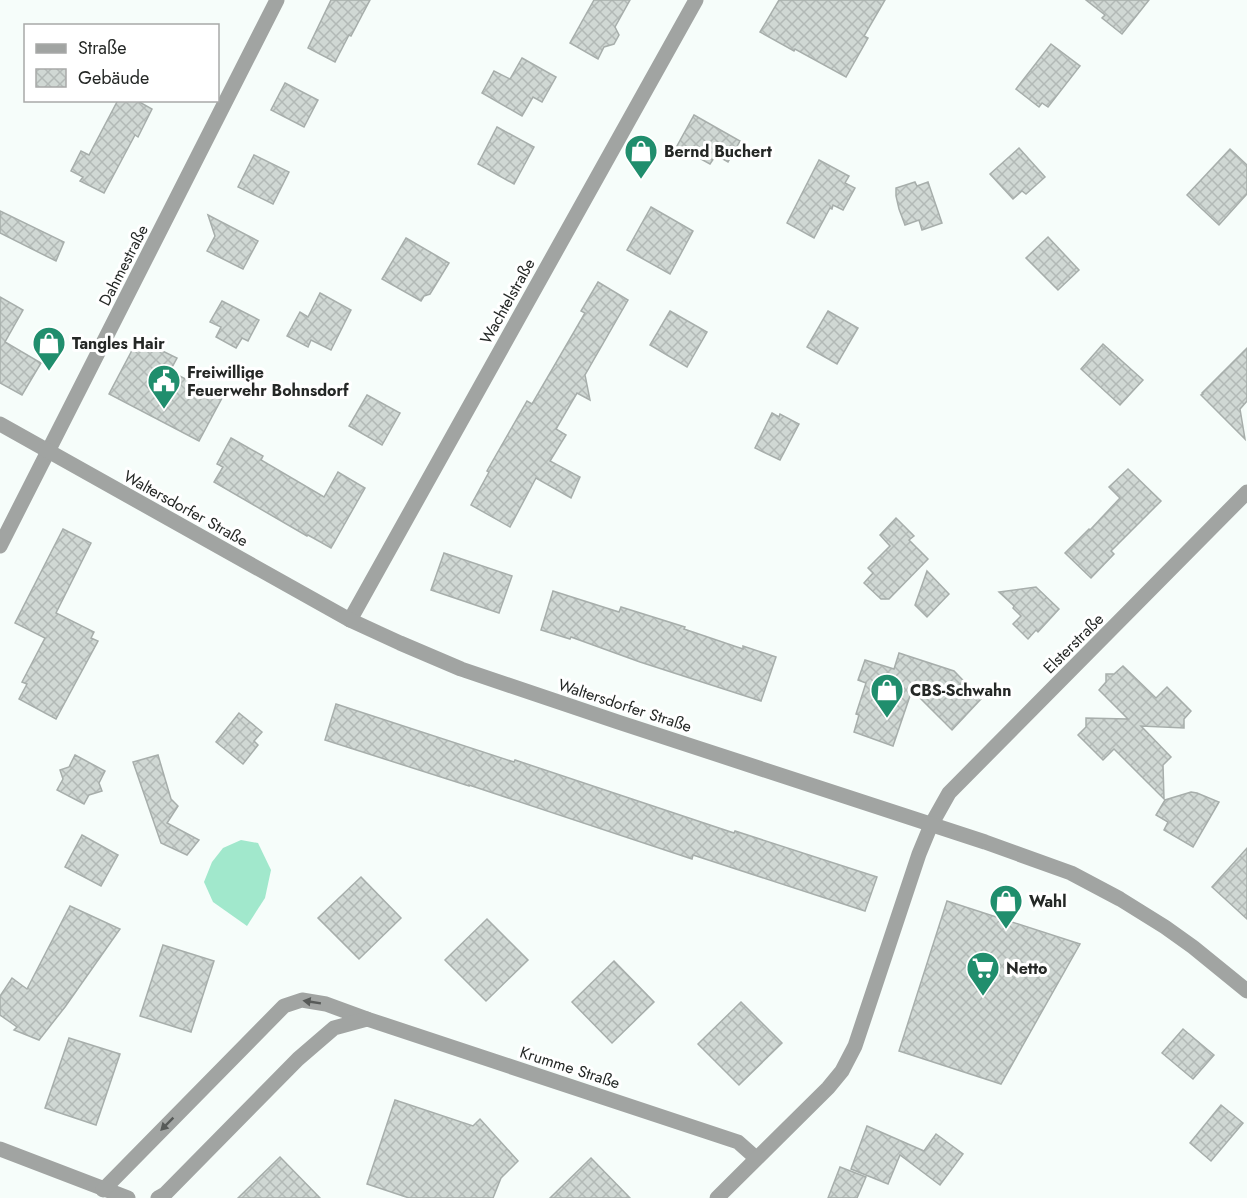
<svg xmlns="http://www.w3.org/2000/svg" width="1247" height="1198" font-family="Jost,sans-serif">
  <defs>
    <pattern id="building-cross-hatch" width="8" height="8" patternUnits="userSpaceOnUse" patternTransform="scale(1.5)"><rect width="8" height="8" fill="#d0d8d4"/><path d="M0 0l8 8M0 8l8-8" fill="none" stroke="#b2b9b6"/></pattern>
  </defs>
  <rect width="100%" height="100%" fill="#f6fdfa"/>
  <!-- green -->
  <polygon fill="#a1e8cc" points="241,840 258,843 271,870 265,898 247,926 213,902 204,882 212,862 223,848"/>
  <!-- building -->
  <g fill="url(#building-cross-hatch)" stroke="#a7aeab" stroke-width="1.5">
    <polygon points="331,0 370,0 351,36 349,35 335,62 308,48"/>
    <polygon points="594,0 630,0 615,27 619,35 614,44 604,47 598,59 570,43"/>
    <polygon points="779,0 885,0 864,36 868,38 846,77 795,49 794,51 760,32"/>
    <polygon points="1086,0 1149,0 1122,34 1102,18 1105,15"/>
    <polygon points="1051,44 1080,66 1048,107 1042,103 1039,107 1016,89"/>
    <polygon points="522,58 556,77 542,102 533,97 522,116 482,93 494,71 510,79"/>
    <polygon points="285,83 318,100 304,127 271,110"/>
    <polygon points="118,100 136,100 152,109 138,137 135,135 104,193 80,181 83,177 71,171 81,151 89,155"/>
    <polygon points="694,115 740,141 728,162 716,155 710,164 677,146"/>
    <polygon points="497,127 534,147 514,184 478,164"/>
    <polygon points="1019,148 1045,177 1026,194 1022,191 1013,199 990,174"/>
    <polygon points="1230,149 1247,165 1247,194 1219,225 1187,195"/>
    <polygon points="254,155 289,172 273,204 238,187"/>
    <polygon points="819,160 849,176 845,183 855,188 843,210 833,205 832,209 830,208 814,238 787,223"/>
    <polygon points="915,182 917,186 928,182 942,223 922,230 919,220 905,225 899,209 896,196 896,188"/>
    <polygon points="651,207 693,231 670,274 627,250"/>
    <polygon points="0,211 64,242 56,261 0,233"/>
    <polygon points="208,215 258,241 243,269 207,251 215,236"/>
    <polygon points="1048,237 1079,270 1058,290 1026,258"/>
    <polygon points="406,238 449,263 430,294 424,296 421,301 382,279"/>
    <polygon points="598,282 628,300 585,375 590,400 577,393 556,429 566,435 550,461 580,477 571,498 536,478 510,527 471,505 489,472 487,471 527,401 532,404 585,313 581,311"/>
    <polygon points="320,293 351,310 331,350 311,340 308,347 287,336 300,312 308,317"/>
    <polygon points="0,297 23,310 5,342 41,363 22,395 0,383"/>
    <polygon points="222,301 259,320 248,341 242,338 236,348 216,337 221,327 210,322"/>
    <polygon points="670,311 707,332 687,367 650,345"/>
    <polygon points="828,311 858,328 837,364 807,347"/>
    <polygon points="138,339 177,358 170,371 222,398 199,441 109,394"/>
    <polygon points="1103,344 1143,380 1120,405 1081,369"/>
    <polygon points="1247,348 1247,401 1240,409 1245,439 1201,395 1203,394 1202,393"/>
    <polygon points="367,395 400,413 382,445 349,426"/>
    <polygon points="772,413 779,417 780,414 799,424 780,460 755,448"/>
    <polygon points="231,438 263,456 261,460 324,497 338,472 365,488 331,548 308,535 307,536 214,482 223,467 217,464"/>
    <polygon points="1128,469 1161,501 1111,551 1114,554 1091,578 1065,553 1089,529 1090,530 1120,498 1109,487"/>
    <polygon points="896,518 914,536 909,540 928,559 889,599 881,599 864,583 873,573 868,568 890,546 880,535"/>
    <polygon points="63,529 91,543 56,613 94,632 91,638 98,641 56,719 19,699 27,684 22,682 45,638 15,623"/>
    <polygon points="444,553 512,576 499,613 431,590"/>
    <polygon points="927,571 949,594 927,617 915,605"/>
    <polygon points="1036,587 1059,609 1038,632 1036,630 1028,639 1013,624 1021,616 1013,608 1014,606 999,592"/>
    <polygon points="553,591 619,612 621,607 685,627 684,629 743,649 743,646 776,657 761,701 640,662 571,637 570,639 541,630"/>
    <polygon points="899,653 954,671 981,699 952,730 912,690 893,746 854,732 859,715 856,714 866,683 858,680 865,660 894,669"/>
    <polygon points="1123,666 1156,698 1167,687 1191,711 1184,719 1184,728 1141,726 1171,757 1163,765 1164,799 1114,749 1103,760 1078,735 1086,727 1086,718 1128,719 1099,690 1106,682 1106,674 1114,674"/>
    <polygon points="336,704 514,762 515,760 734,833 735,831 877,877 865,911 693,855 692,859 469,785 469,786 325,740"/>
    <polygon points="239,713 262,732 254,741 258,745 243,764 216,742"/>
    <polygon points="75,755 105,771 99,783 102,791 89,795 84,804 57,790 63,779 60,770 69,767"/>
    <polygon points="158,755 171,799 178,806 167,823 199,840 187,855 161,843 133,762"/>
    <polygon points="1191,792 1197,793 1219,802 1193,847 1164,830 1168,822 1156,815 1165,800"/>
    <polygon points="82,835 118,855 101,886 65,867"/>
    <polygon points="1247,848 1247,919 1212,887"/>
    <polygon points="361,877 401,918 359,959 318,918"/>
    <polygon points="947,901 1080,944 1001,1084 899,1051"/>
    <polygon points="70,906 120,929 65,1007 39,1040 14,1030 17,1027 0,1015 0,996 12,978 27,989"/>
    <polygon points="487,919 528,960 486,1001 445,960"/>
    <polygon points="163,945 214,961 191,1032 140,1016"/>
    <polygon points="614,961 654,1002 612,1043 572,1002"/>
    <polygon points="741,1002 782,1043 739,1085 698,1044"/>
    <polygon points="1183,1029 1214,1055 1193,1079 1162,1053"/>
    <polygon points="69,1038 120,1054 96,1125 45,1108"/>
    <polygon points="395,1100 473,1126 480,1119 518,1161 501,1178 493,1198 409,1198 367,1184"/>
    <polygon points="1221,1105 1243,1123 1211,1161 1190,1143"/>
    <polygon points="867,1126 924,1151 936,1134 963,1154 940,1185 900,1155 888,1184 851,1169"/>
    <polygon points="280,1157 320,1198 238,1198"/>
    <polygon points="591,1158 630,1198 550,1198"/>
    <polygon points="840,1167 866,1177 857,1198 828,1198"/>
  </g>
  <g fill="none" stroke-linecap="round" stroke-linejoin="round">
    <!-- minor -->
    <g stroke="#a1a4a2" stroke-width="15">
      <polyline points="0,546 277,0"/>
      <polyline points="350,620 696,0"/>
      <polyline points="0,1149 128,1198"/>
      <polyline points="103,1190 284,1006 302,1000 326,1004 367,1019"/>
      <polyline points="158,1198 165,1194 298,1059 334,1028 367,1019 738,1142 756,1158"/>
      <polyline points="717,1198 828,1088 842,1071 855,1046 919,854 931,825 949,793 1247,492"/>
    </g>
    <!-- tertiary -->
    <polyline stroke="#a1a4a2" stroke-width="15" points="0,424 350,620 400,643 461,669 618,722 985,842 1071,873 1120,899 1165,927 1193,947 1247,991"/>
  </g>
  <!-- one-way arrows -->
  <defs><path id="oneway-solid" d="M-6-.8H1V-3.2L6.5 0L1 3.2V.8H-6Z" transform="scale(1.5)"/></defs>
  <g fill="#575a58">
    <use href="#oneway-solid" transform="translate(312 1002) rotate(-171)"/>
    <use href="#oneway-solid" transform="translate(167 1124) rotate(135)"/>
  </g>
  <!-- icons -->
  <defs>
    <g id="shop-pin" transform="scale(1.725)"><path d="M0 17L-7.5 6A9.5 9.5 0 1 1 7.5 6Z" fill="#208e6d" stroke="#fff"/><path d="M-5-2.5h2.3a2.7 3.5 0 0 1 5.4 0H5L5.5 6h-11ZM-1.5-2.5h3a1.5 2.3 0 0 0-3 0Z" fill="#fff"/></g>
    <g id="civic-pin" transform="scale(1.725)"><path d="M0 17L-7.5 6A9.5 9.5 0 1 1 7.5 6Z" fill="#208e6d" stroke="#fff"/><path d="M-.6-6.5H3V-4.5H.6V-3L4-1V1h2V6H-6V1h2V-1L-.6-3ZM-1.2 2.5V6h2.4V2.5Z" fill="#fff"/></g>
    <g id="supermarket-pin" transform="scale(1.725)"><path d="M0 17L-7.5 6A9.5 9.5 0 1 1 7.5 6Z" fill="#208e6d" stroke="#fff"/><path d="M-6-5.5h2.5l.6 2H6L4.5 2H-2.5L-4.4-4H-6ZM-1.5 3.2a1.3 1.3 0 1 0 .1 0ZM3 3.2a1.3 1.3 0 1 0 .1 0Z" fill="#fff"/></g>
  </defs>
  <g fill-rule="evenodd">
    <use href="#shop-pin" x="641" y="151"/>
    <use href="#shop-pin" x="49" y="343"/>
    <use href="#civic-pin" x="164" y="381"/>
    <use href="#shop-pin" x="887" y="690"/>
    <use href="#shop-pin" x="1006" y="901"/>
    <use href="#supermarket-pin" x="983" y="968"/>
  </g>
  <g text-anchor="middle" stroke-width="6" stroke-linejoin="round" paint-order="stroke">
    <!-- poi labels -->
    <g font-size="16" font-weight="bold" fill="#252826" stroke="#fff" text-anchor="start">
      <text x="664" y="157">Bernd Buchert</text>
      <text x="72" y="349">Tangles Hair</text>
      <text x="187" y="378">Freiwillige<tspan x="187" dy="18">Feuerwehr Bohnsdorf</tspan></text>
      <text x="910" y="696">CBS-Schwahn</text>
      <text x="1029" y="907">Wahl</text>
      <text x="1006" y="974">Netto</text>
    </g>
    <!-- street labels -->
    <g font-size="16" fill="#252826" stroke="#fff">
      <text transform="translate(123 265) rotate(-63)" y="6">Dahmestraße</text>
      <text transform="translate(507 301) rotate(-61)" y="6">Wachtelstraße</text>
      <text transform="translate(186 508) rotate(29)" y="6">Waltersdorfer Straße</text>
      <text transform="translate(1073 643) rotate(-45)" y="6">Elsterstraße</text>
      <text transform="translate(625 705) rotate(18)" y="6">Waltersdorfer Straße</text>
      <text transform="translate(570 1067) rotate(18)" y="6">Krumme Straße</text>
    </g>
  </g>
  <!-- legend -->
  <rect x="24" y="24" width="195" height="78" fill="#ffffff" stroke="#a8a9a8" stroke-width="1.5"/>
  <rect x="36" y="44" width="30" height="9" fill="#a1a4a2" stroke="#a8a9a8" stroke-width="1.5"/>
  <text x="78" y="54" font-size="18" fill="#252826">Straße</text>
  <rect x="36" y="69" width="30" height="18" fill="url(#building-cross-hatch)" stroke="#a8a9a8" stroke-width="1.5"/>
  <text x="78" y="84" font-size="18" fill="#252826">Gebäude</text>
</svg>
